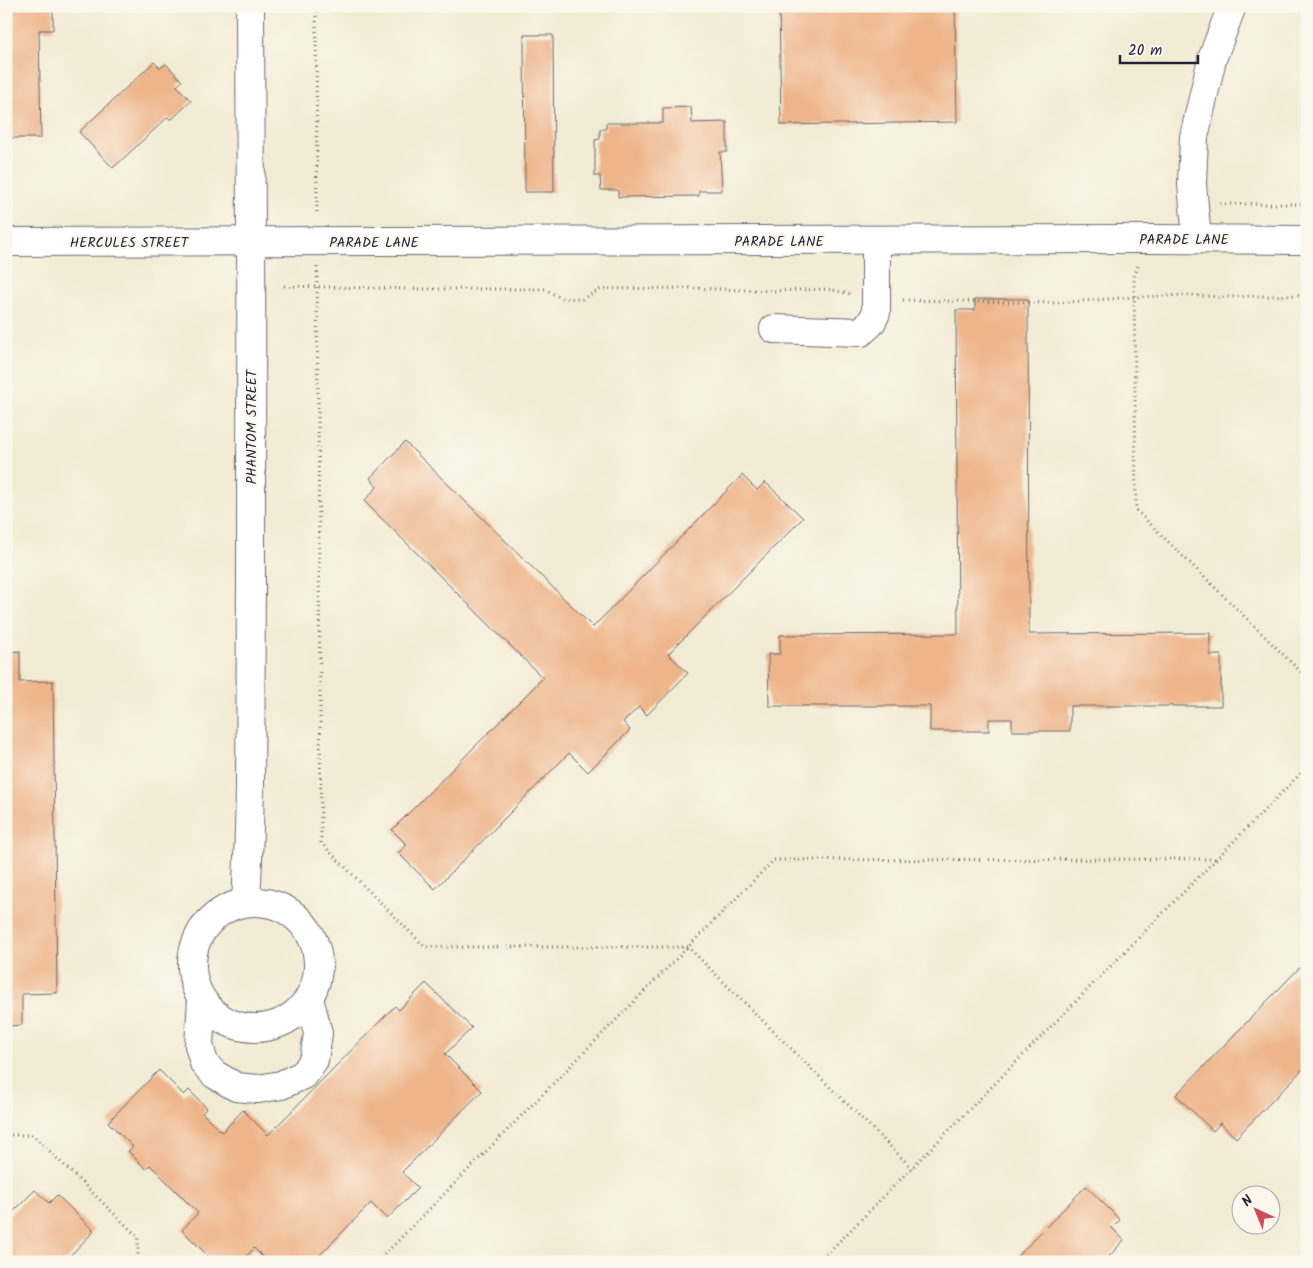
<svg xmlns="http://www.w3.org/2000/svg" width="1313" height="1268" font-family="Kalam,sans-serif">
  <rect width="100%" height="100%" fill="#fbf7ec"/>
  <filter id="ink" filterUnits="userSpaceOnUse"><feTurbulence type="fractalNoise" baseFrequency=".02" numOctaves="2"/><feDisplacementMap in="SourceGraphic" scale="10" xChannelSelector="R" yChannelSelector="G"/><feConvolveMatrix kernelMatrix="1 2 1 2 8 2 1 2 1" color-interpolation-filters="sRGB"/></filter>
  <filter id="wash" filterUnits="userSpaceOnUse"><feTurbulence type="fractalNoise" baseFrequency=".0096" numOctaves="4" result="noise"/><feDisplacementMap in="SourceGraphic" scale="20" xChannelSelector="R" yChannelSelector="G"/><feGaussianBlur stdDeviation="1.12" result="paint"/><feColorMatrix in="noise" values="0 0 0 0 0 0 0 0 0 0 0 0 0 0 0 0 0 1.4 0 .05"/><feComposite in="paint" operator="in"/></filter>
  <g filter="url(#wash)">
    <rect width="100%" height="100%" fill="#f2ebd3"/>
    <g id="blocks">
      <!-- building -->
      <g fill="#eeb58b">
        <polygon points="6,6 53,6 53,30 39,30 41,138 6,138"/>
        <polygon points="779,6 955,6 957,122 781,125"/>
        <polygon points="524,35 553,35 554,192 525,192"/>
        <polygon points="154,62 160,68 166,64 182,81 177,86 191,101 171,120 168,117 113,168 79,132"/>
        <polygon points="691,107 692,123 727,122 727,152 720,152 722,191 699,191 699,196 618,197 618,190 601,190 600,176 595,176 595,140 600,139 600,129 606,129 606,123 663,123 663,108"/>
        <polygon points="975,299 1028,299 1029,634 1210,633 1210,655 1221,655 1221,706 1070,706 1070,731 1012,731 1012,719 989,719 989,731 930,731 930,706 769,706 768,654 780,654 780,635 958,634 956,310 975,310"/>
        <polygon points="405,442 593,627 742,475 757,490 765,482 803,518 668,654 688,673 647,715 639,707 623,722 630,730 588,772 569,753 435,889 398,853 407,845 392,830 543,678 364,501 377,487 370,478"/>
        <polygon points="20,651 20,682 53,681 57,993 22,994 22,1025 9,1026 9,994 6,994 6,652"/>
        <polygon points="1307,960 1307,1065 1236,1138 1220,1123 1213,1131 1176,1095"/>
        <polygon points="426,983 472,1028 445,1054 482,1091 402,1172 418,1188 387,1219 371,1203 313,1262 268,1262 254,1248 241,1262 214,1262 182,1230 198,1213 150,1165 146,1169 128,1151 133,1147 108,1122 159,1070 184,1095 189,1090 207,1108 202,1113 222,1132 243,1110 268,1135 395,1006 399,1010"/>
        <polygon points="1086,1186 1120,1220 1112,1228 1124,1240 1104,1262 1012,1262"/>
        <polygon points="35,1190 49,1203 57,1195 94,1231 64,1262 6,1262 6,1219"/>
      </g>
    </g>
  </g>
  <g filter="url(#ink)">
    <use href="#blocks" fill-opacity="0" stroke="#6b6870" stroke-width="1"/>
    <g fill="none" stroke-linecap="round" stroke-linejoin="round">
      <!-- minor casing -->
      <g stroke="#6b6870" stroke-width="30">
        <g id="minor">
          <polyline points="1197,239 1192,184 1194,137 1212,59 1232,6"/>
          <polyline points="6,242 1148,239 1307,240"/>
          <polyline points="774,329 861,332 871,323 876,313 876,240"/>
          <circle cx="255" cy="965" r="63"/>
          <path d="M246,902C252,797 250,692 251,587C252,393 251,200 250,6"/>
          <polyline points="202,1000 199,1045 204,1063 214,1074 236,1087 258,1089 281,1085 303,1075 314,1060 318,1033 309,998"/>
        </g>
      </g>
      <!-- path -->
      <g stroke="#6b6870" stroke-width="3" stroke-dasharray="1 4" stroke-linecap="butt">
        <polyline points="316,6 317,216"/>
        <polyline points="1220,204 1307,204"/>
        <polyline points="1138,266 1134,277 1136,510 1307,678"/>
        <polyline points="317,267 321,843 425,947 688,947 912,1168"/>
        <polyline points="284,286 414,289 545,289 561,298 582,299 601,289 689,288 774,291 828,289 850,294"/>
        <polyline points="903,300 1055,303 1135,297 1187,295 1220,297 1307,295"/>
        <polyline points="6,1135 33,1135 138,1237 138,1262"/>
        <polyline points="377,1262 774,860 1216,859"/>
        <polyline points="819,1262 1307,767"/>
      </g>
      <!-- minor -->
      <use href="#minor" stroke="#fff" stroke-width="28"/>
    </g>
  </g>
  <g text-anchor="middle" stroke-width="4.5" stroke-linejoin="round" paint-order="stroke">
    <!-- street labels -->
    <g font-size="14" fill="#22223b" stroke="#fbf7ec">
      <text x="1184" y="244">PARADE LANE</text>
      <text x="779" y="246">PARADE LANE</text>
      <text x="129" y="247">HERCULES STREET</text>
      <text x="374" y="247">PARADE LANE</text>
      <text transform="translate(251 427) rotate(-90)" y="5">PHANTOM STREET</text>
    </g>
  </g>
  <!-- margin -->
  <rect width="1313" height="1268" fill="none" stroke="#fbf7ec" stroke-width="25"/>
  <!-- north arrow -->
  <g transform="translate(1256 1210) rotate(316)"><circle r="24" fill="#fbf7ec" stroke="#a4a2a5"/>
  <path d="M0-4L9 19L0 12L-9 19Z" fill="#d1495b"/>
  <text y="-8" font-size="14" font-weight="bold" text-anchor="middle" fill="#22223b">N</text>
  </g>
  <!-- scale -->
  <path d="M1120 55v8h78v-8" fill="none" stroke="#22223b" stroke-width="2.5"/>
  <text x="1128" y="55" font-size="15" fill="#22223b" stroke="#fbf7ec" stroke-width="4" paint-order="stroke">20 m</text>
</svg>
